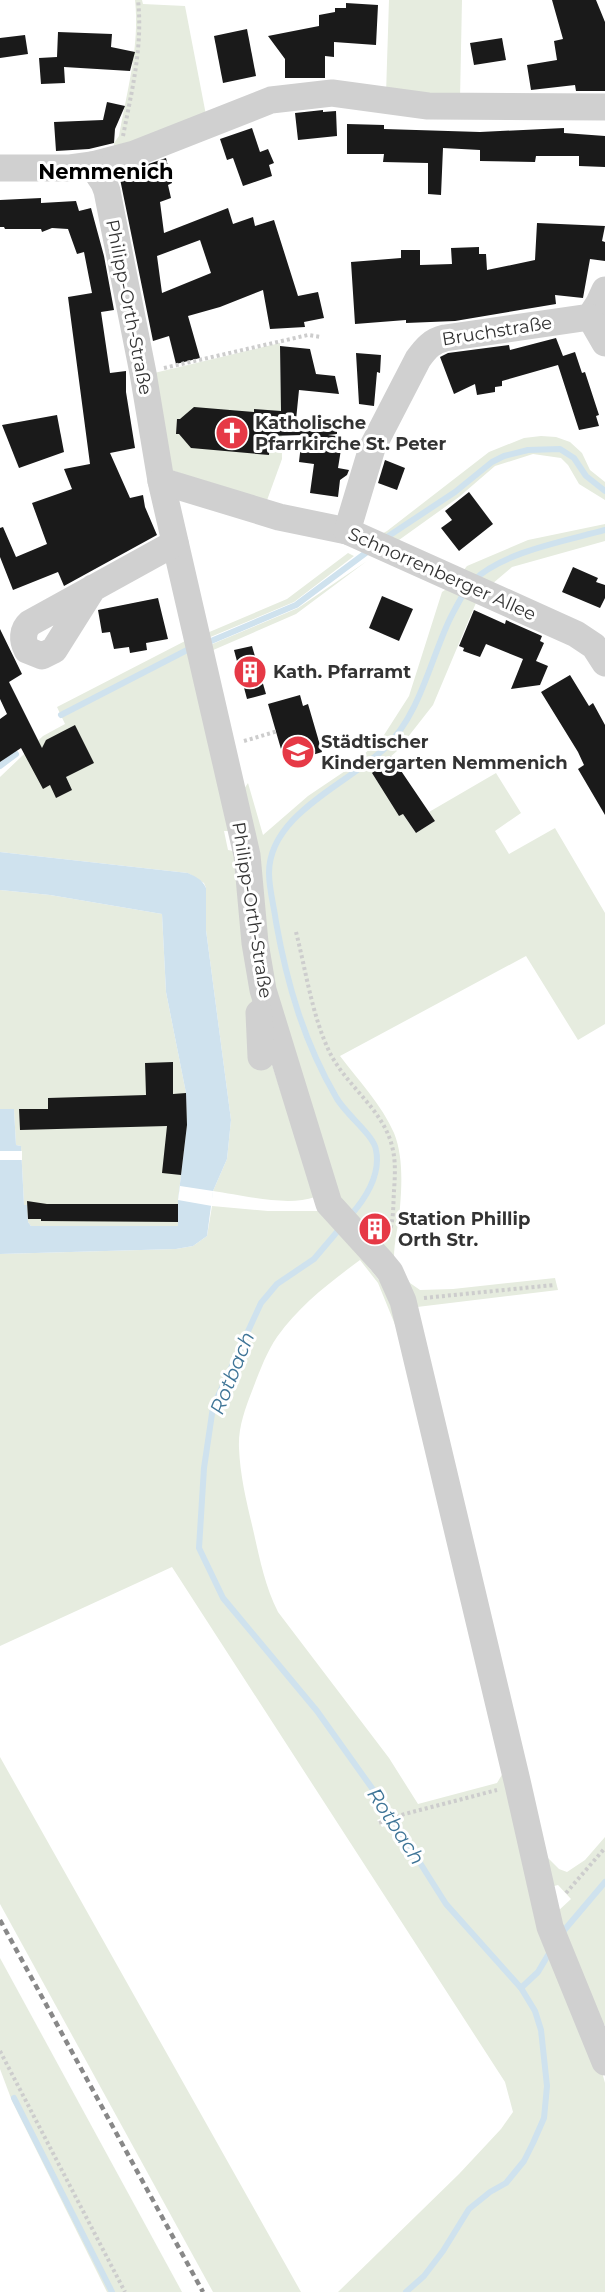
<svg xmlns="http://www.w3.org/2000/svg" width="605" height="2292" font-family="Montserrat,sans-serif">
  <rect width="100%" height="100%" fill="#fff"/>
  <!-- green -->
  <g fill="#e6ecdf" fill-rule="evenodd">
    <path d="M135,0H142L143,4L185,6L206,115L114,148V143L119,136C127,91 140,46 135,0Z"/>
    <polygon points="389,0 462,0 460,99 386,94"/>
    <polygon points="280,343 282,459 266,503 171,470 150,374"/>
    <polygon points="541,436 556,437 570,442 582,453 590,470 605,482 605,500 579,484 568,465 561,458 533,454 495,466 459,497 392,545 376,537 387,531 489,452 524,438"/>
    <polygon points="605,524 605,541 512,567 492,584 463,571 467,566 528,540"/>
    <polygon points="348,553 354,556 294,602 208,638 207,633 287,599"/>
    <polygon points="367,561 296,614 211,651 210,645 298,608"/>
    <path d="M451,586L478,598L433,705L397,751L372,773L399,815L403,814L416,833L435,821L429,812L496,773L521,813L495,831L509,854L555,828L605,913V1024L578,1040L526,956L340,1056C358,1080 382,1105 394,1133C403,1155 402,1183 400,1207C399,1224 394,1241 394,1258L410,1283L420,1290L453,1289L555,1278L558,1290L417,1307L543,1853L559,1869L567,1872L585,1860L605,1837V2025L598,2022L568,1955L570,1951L558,1923L555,1919L557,1912L571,1899L558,1885L554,1886L544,1872L414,1318L413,1312L416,1304C403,1272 381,1249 355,1226L357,1224L341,1207L331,1190L278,1019L266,966L242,801V792L248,783L263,835L308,796L351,767L384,735L409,696L442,592Z"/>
    <path d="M187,640L231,831H224L228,850L238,852L264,1040L315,1197C287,1207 242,1195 213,1191L227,1159L231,1120L206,930V888L204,883L188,873L0,852V777L43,736L65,724L57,707Z"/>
    <polygon points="0,890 50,895 162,914 166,992 186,1093 187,1125 178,1200 178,1226 31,1226 28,1222 27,1205 24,1205 21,1146 16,1145 14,1109 0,1109"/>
    <path d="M212,1206L268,1211H323L392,1296L605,2083V2292H338L459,2174L501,2129L513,2112L505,2082L172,1567L0,1646V1254L176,1249L193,1246L207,1236ZM360,1260L378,1283L398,1332L503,1773L497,1783L418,1804L389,1758L278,1612C264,1584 259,1555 252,1525C246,1500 240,1474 239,1448C238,1428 245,1409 252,1391C259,1373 266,1353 277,1337C300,1305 329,1283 360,1260ZM395,1813L400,1819L382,1827L377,1820Z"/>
    <polygon points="0,1757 301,2292 213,2292 0,1904"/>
    <polygon points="0,1958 182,2292 107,2292 12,2101 0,2069"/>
  </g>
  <!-- water -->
  <path fill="#cfe2ee" d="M0,852L188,873C196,877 202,879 206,888V930L231,1120L227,1159L213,1191L207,1236L193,1246L176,1249L0,1254V1109H14L16,1145L21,1146L24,1205H27L28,1222L31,1226H178V1200L187,1125L186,1093L166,992L162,914L50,895L0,890Z"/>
  <!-- pier -->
  <g fill="#fff">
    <rect x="0" y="1151" width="22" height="9"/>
    <polygon points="180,1186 213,1191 212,1206 178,1200"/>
  </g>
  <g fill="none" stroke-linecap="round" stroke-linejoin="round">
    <!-- stream -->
    <g stroke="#cfe2ee" stroke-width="6">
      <polyline points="384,539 455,492 492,462 504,456 528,450 560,449 574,458 586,476 605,491"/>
      <path d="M473,581C502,552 566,541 605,530"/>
      <polyline points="204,644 296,605 371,549"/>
      <polyline points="61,715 191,648"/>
      <polyline points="0,766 16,754"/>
      <path d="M350,1216C365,1199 381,1174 376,1150C374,1135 345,1114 336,1097C304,1042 287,984 276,922C274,906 269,889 269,873C269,814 348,784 385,748C419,715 429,665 448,623C453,612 459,602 465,591"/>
      <polyline points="342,1226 314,1259 277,1284 261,1303 213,1407 204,1468 199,1548 223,1598 317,1711 379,1798 446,1904 521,1988 535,2011 541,2030 547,2086 544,2118 533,2143 524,2161 506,2183 490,2192 469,2209 443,2251 424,2276 406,2292"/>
      <polyline points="561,1934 605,1882"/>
      <polyline points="521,1988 538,1972 551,1950"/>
      <polyline points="14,2098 112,2292"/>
    </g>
  </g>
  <!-- building -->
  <g fill="#1a1a1a" fill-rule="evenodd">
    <polygon points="552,0 596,0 605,22 605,91 576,91 575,85 531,90 527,65 557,60 554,41 563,39"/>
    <polygon points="346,3 378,5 376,45 334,42 334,57 325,56 325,78 285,78 285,59 268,36 319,26 319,15 335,12 335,8 346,8"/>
    <polygon points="247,29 256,76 223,83 214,36"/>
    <polygon points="58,32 112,34 111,47 135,52 130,71 64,67 65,83 41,84 39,58 57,57"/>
    <polygon points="25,35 28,54 0,58 0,38"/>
    <polygon points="502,38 506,60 474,65 470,43"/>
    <polygon points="107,102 125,106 115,129 114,143 89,149 56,151 54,122 103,120"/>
    <polygon points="323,110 323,112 336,111 337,136 298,140 295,113"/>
    <polygon points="347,124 384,125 384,129 480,132 564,128 564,133 605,136 605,167 579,166 579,156 536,156 535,162 480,161 480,150 443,148 441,195 428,194 428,163 383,162 384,154 347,154"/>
    <polygon points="252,128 260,152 268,149 274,163 269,165 272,176 243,186 233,158 227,160 220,139"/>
    <path d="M166,158L172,183L168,185L171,198L160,202L164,233L228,208L233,224L253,217L255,226L274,220L298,296L318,292L324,318L304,322L305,327L270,329L263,290L220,307L188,316L200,358L176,364L169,336L153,341L119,174ZM200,240L211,273L162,293L157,256Z"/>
    <polygon points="41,198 41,203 76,201 79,211 91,208 104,256 114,310 101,312 110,373 126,371 126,392 135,448 110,453 130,498 143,495 145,507 157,535 64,586 58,572 13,590 0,557 0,528 3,527 16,557 47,544 32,503 72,489 64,469 90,464 68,297 92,293 84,252 77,254 68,229 52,228 42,232 41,229 5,229 4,227 0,227 0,200"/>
    <polygon points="537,223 605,226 602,241 605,242 605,261 590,259 583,298 555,295 556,304 455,321 406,323 406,320 355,324 351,262 401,258 401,250 420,250 420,265 452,264 451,248 479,247 479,254 486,254 487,270 535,260"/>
    <polygon points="556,338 563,356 575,352 582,373 585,372 599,415 596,416 599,426 579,430 558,365 502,381 502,386 495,387 495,392 477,395 475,384 454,394 440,357 448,353 509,345 510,350"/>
    <polygon points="280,346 310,349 316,374 335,376 339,394 299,390 296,420 337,425 337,434 328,435 343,437 338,468 349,470 347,475 340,480 338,497 310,493 314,464 299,462 302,435 270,436 269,455 191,448 179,434 176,434 177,419 180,419 194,407 254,412 254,409 281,411"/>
    <polygon points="356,353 381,355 380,373 377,372 374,406 359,404"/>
    <polygon points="57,415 64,452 19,468 2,425"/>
    <polygon points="385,460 405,468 397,490 378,483"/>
    <polygon points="469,492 493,524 459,551 441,528 452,520 445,511"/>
    <polygon points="573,567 598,578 596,582 605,585 605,598 600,608 562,592"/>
    <polygon points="382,596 413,609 399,641 369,628"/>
    <polygon points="158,598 168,639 146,643 147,650 130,653 129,647 114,649 110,632 102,633 98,610"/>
    <polygon points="474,610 505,624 506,620 542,636 540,641 544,643 536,661 548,666 540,685 511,689 523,659 486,644 480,657 463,651 464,648 459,646"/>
    <polygon points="0,629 22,674 9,682 42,748 46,740 75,725 94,763 66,777 72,790 56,798 50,785 43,789 21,748 0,762 0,719 7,714 0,699"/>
    <polygon points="252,646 266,694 247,699 234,650"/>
    <polygon points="570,675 589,706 593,703 605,725 605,815 578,769 584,765 578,752 541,692"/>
    <polygon points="300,695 303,706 308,704 322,752 306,757 305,750 283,756 268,704"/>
    <polygon points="391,756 435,821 416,833 403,814 399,816 372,773"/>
    <polygon points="173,1062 173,1094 186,1093 187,1125 181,1175 162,1173 167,1126 20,1130 19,1109 48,1109 48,1098 146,1095 145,1063"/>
    <polygon points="27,1201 47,1204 178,1204 178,1222 41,1221 41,1219 28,1219"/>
  </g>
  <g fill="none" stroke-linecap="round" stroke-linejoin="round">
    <!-- path -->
    <g stroke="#cdcdcd" stroke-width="4" stroke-dasharray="3 3" stroke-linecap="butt">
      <path d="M123,136C132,90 143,46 138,0"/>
      <polyline points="164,368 308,335 321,337"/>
      <polyline points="244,741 278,731"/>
      <path d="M296,932C306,971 312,1015 329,1051C345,1085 383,1109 392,1146C396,1161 395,1176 394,1191C393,1206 394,1222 388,1236"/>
      <polyline points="424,1298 554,1285"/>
      <polyline points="379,1823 397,1816 497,1790"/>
      <polyline points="566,1893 605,1848"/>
      <polyline points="0,2051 125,2292"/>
    </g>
    <!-- minor -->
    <g stroke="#d0d0d0" stroke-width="27">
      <polyline points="92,165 134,154 271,100 332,93 428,106 605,107"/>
      <polyline points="0,168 70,168 92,165 104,183 107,191 143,373 161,481 247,855 255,943 263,990 329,1204 381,1261 390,1272 403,1301 518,1785 550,1927 605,2062"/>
      <polyline points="590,317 599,303 605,290"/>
      <polyline points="590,317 605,343"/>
      <polyline points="161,481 279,517 347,531 576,634 594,646 605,663"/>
      <path d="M347,531L372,448L418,359C426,348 432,341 445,338L590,317"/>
      <path d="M93,588L54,650L42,656L27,650C22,640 22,630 30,623L175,543"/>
      <polyline points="259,1013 261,1057"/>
    </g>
    <!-- rail -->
    <polyline stroke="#888" stroke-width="4.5" stroke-dasharray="6 4.5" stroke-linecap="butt" points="0,1920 203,2292"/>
  </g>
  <!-- icons -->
  <defs>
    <g id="church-disc" transform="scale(1.725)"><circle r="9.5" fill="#e63946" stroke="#fff"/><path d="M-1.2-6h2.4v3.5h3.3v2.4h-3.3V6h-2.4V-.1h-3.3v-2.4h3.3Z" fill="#fff"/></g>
    <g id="building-disc" transform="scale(1.725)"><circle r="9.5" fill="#e63946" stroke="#fff"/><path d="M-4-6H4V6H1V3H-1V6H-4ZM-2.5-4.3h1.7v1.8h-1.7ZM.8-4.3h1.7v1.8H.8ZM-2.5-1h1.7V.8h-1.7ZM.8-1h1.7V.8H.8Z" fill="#fff"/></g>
    <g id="school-disc" transform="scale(1.725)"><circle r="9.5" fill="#e63946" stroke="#fff"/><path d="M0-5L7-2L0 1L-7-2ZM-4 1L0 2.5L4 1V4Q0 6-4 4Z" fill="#fff"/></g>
  </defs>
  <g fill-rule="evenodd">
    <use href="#church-disc" x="232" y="433"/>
    <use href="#building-disc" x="250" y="672"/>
    <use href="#school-disc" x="298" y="752"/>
    <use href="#building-disc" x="375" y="1229"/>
  </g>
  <g text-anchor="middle" stroke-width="6" stroke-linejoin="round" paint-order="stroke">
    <!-- street labels -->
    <g font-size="18" fill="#333" stroke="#fff">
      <text transform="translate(129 307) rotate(79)" y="6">Philipp-Orth-Straße</text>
      <text transform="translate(497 331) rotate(-9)" y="6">Bruchstraße</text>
      <text transform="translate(442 574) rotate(24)" y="6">Schnorrenberger Allee</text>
      <text transform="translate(252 910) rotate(81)" y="6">Philipp-Orth-Straße</text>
    </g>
    <!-- poi labels -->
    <g font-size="18" font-weight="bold" fill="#333" stroke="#fff" text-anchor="start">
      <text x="255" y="429">Katholische<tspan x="255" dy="21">Pfarrkirche St. Peter</tspan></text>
      <text x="273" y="678">Kath. Pfarramt</text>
      <text x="321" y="748">Städtischer<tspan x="321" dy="21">Kindergarten Nemmenich</tspan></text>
      <text x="398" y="1225">Station Phillip<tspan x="398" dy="21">Orth Str.</tspan></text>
    </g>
    <!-- water labels -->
    <g font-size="20" font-style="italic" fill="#3f7597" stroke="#fff">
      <text transform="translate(232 1373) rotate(-68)" y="7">Rotbach</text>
      <text transform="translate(396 1826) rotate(57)" y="7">Rotbach</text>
    </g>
    <!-- quarter labels -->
    <g font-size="21" font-weight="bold" fill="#000" stroke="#fff">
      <text x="106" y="179">Nemmenich</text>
    </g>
  </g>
</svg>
